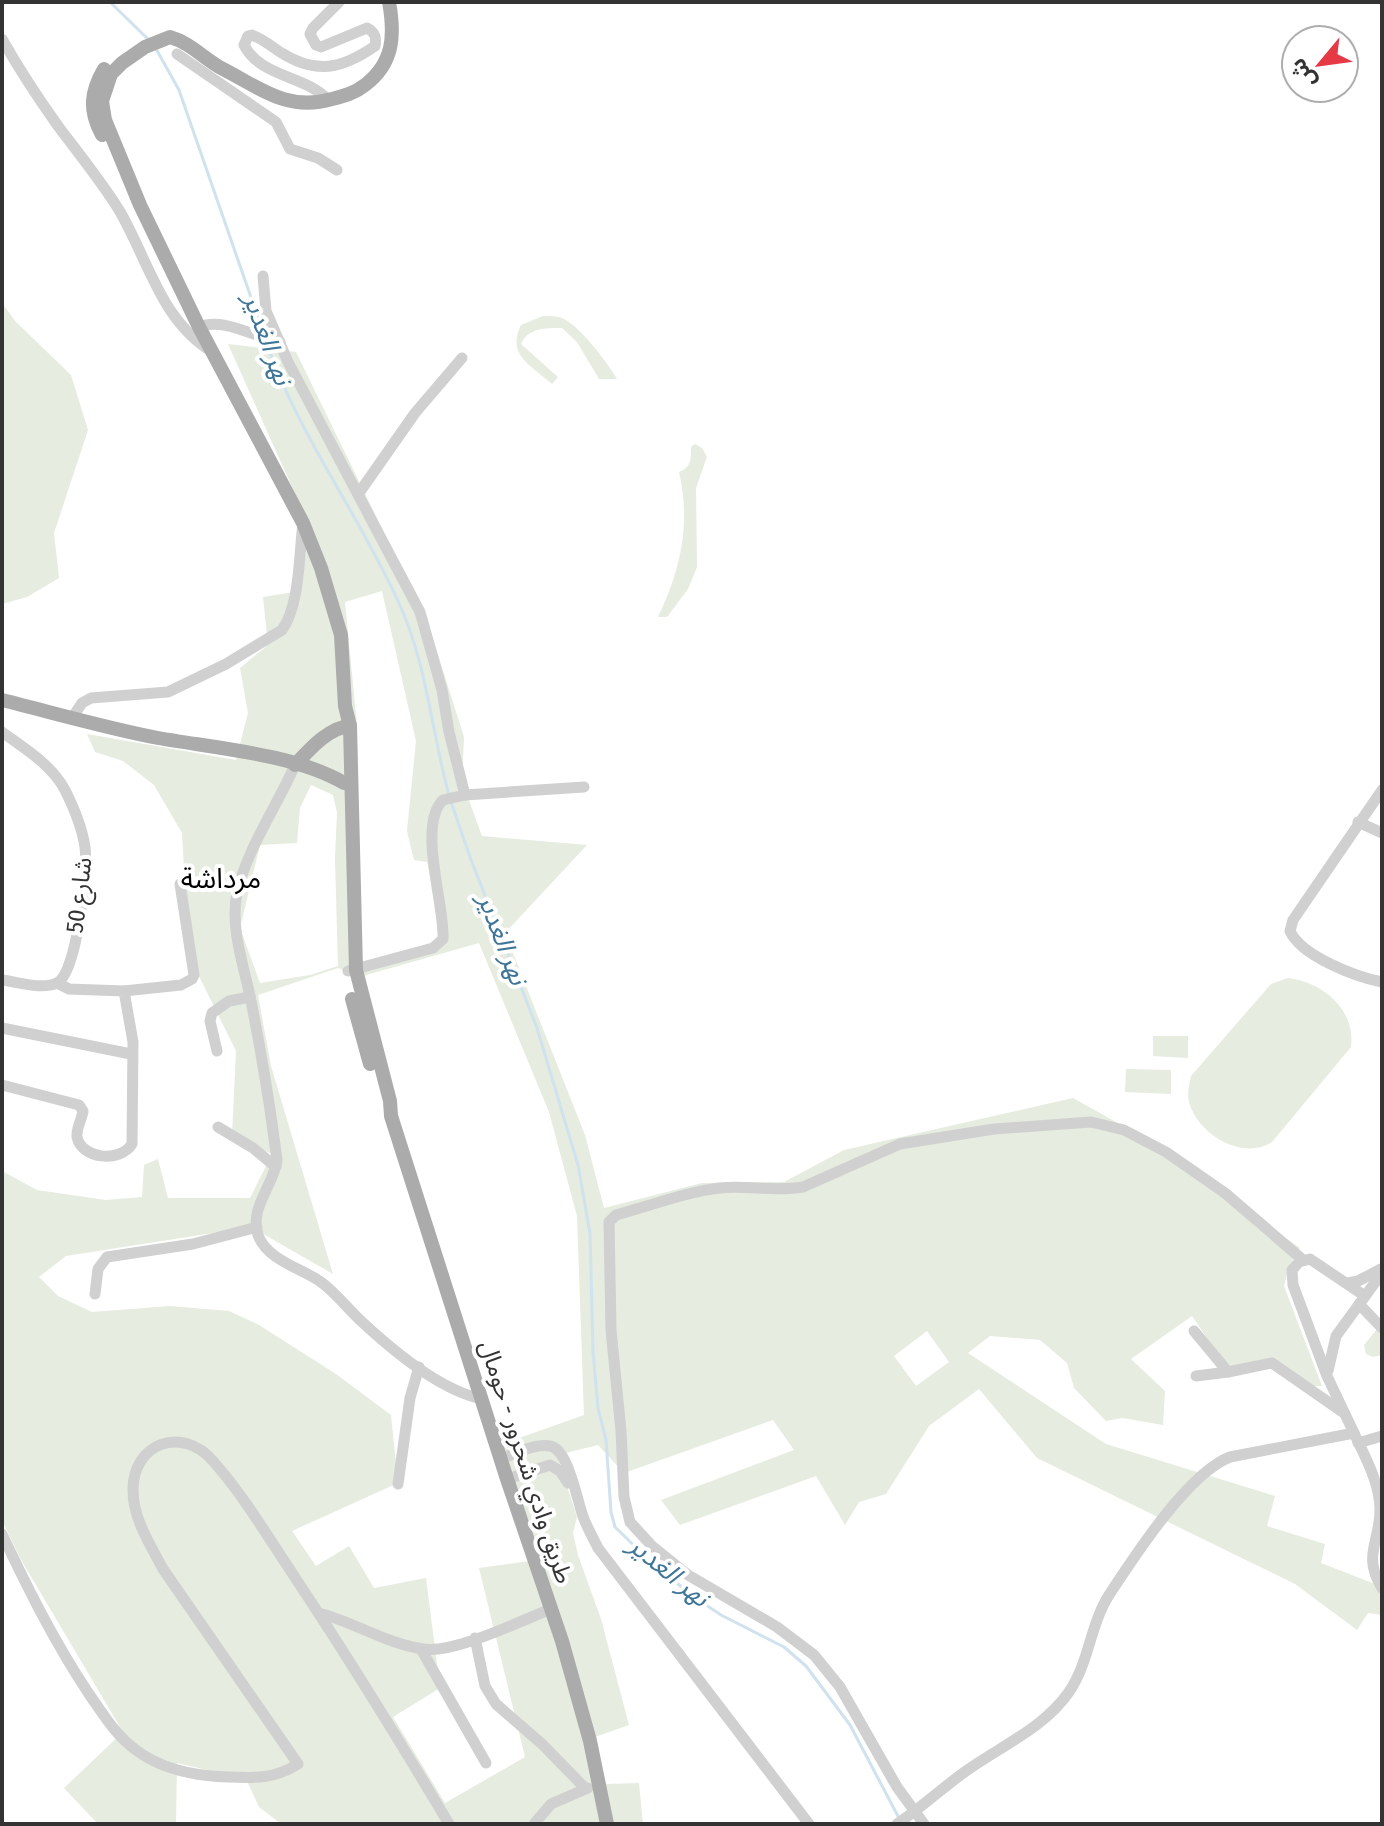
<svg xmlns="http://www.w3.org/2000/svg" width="1384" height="1826" font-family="'Fira Sans Condensed','Noto Sans Arabic',sans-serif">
  <rect width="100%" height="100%" fill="#fff"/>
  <!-- green -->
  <g fill="#e6ecdf" fill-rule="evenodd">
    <polygon points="2,303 16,322 71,375 88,430 54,533 59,578 27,597 2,604"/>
    <path d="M543,316C549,316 556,316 562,318C579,325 608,363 617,379H599L577,342L562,328C545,328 528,328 521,344L558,377L552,384C531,365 506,355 521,325Z"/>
    <path d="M228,344L296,352L428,623L464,737L462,781L482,836L587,845L505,933L585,1135L604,1208L702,1183L784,1182L844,1150L1073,1098L1200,1169L1219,1191L1300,1248L1289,1266L1284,1286L1322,1386H1313L1274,1360L1229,1371L1192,1316L1131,1359L1165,1391L1163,1425L1122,1418L1106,1421L1074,1388L1067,1363L1040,1340L990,1336L968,1353L1106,1444L1275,1496L1267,1526L1325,1544L1321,1563L1380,1586L1382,1615L1368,1613L1357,1630L1295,1584L1037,1458L979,1389L929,1426L886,1494L859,1502L845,1525L816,1476L680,1525L661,1500L794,1450L773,1420L624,1473L598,1445L557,1455L577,1517L573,1533L578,1555L601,1619L629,1725L595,1737L606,1784L639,1783L643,1824H281L259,1807L246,1779L177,1763L176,1824H98L64,1788L123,1732L20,1558L2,1520V1171L37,1190L106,1200L142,1197L144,1165L158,1159L168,1198H250L272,1154L232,1135L236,1051L195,968L186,903L182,833L154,785L123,761L95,752L87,734L236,760L248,713L240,668L268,645L263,597L300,591L310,527ZM382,591L416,741L407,831L414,860L427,862L440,926L437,944L359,964L357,725L345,602ZM311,785L333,795L337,813L335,858L338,966L310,975L260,983L240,928L260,845L297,843L300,808ZM479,943L549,1112L577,1216L584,1415L502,1444L530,1561L479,1568L525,1757L445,1803L393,1717L440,1688L426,1578L374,1588L349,1546L316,1566L292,1531L398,1483L391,1415L336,1374L259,1325L229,1311L170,1306L92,1312L58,1296L39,1277L66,1256L251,1227L333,1274L271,1066L258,995L338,968L359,977ZM927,1331L949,1362L916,1386L894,1356Z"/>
    <path d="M695,444L702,448L707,457L696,488L697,567L688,589L667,617H658C681,569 691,524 679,472C692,467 691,458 691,447Z"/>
    <path d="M1288,978C1322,982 1356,1009 1351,1047L1272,1142C1243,1161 1198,1135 1189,1102C1187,1093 1189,1085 1191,1076L1271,984Z"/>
    <polygon points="1153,1036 1188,1036 1188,1058 1153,1056"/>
    <polygon points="1126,1069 1171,1070 1171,1094 1125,1092"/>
    <polygon points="1382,1323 1382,1355 1373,1357 1366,1354 1364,1345"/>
  </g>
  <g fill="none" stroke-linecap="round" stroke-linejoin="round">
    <!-- stream -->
    <g stroke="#cfe2ee" stroke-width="3">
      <polyline points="110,2 150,41"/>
      <polyline points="155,47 179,90 264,335"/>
      <path d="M266,342C298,434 358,513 398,601C427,663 431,730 449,795"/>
      <polyline points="451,802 470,857 537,1028 578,1165 590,1233 593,1351 598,1408 606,1440 611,1512 615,1527 652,1563 694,1597 721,1615 784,1647 806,1666 850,1725 900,1820"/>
    </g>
    <!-- minor -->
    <g stroke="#d0d0d0" stroke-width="11">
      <path d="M2,39C19,69 38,98 58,126C79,154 101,181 119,210C148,259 160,319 211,351"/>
      <polyline points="177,54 276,122 290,149 318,158 337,170"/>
      <path d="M328,100C306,75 261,78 244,45L248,36L252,35C263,39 271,46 280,52C316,75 342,69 375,46C377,37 375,32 367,28L321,47L316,45L310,34L313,28L339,2"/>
      <polyline points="263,276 266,311 288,362 420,612 442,690 449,732 465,795"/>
      <path d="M199,327C224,317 253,337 280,342"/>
      <polyline points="359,493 415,413 462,358"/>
      <path d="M72,718L82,703L91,698L168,692L226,664L282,630C300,605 299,554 303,523"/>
      <path d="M2,732C25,749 51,764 65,790C74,808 82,827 85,847C88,869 77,974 57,983C42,990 18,982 2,980"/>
      <path d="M295,765C277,806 246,851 237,893C230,927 243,963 250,996C261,1050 270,1105 277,1160C274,1185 249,1208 258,1235C267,1260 301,1268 321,1282C336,1293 347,1308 360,1320C392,1350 439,1390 482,1399"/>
      <path d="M1382,790L1293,920L1290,931C1301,956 1356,977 1382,982"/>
      <polyline points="1358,822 1382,833"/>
      <path d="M348,971L433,948L443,939C445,906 417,825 443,800L465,795L584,787"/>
      <polyline points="124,991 181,985 192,979 194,975 180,884"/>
      <polyline points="2,1028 131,1054"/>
      <polyline points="217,1051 210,1021 212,1013 229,1001 250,997"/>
      <path d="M2,1085L79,1105L83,1111C82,1119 76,1128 77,1137C81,1158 119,1164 132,1144L133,1042L124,991L69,989L57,983"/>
      <polyline points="218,1127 253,1148 276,1167"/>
      <polyline points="1348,1283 1358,1281 1381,1269"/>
      <polyline points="95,1294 98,1269 107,1257 193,1244 257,1227"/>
      <polyline points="1359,1304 1382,1328"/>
      <polyline points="1194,1331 1228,1372 1272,1363 1344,1413"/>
      <polyline points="1328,1371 1336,1336 1382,1273"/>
      <polyline points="1196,1376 1228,1372"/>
      <path d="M1354,1433C1365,1457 1380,1483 1380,1510C1380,1542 1362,1556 1382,1588"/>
      <polyline points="1358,1443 1382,1436"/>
      <path d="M501,1459C514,1454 536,1443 550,1446C569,1449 577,1502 584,1519C588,1529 593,1538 598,1548L809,1824"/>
      <polyline points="507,1479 550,1465 560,1471 568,1483"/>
      <polyline points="398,1484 410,1398 419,1367"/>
      <path d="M2,1534C28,1589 55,1643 89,1694C103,1714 116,1736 136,1750C162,1770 196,1776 228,1777C254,1778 275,1779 298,1764L163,1569C150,1544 133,1519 133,1490C133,1443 182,1425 213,1461C244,1496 268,1537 294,1576C348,1657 399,1740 449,1824"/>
      <path d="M319,1613C354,1622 387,1644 423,1649C454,1654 520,1621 551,1609"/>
      <polyline points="475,1638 485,1686 496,1704 542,1744 585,1788"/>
      <polyline points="421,1649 486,1763"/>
      <polyline points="534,1824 551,1804 588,1788"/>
      <path d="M897,1824C921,1808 942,1788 966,1771C1001,1746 1044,1728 1069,1692C1089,1663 1090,1625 1109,1595C1134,1557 1188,1473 1230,1457L1354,1433L1327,1376L1293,1285L1292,1270L1299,1262L1310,1259L1365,1296"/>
      <path d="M924,1824L897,1787L840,1687L814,1655L777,1627L688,1575L652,1546L630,1522L624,1497L621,1431L611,1330L609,1222L616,1215C650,1206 685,1192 720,1188C748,1185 775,1192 803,1187L900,1144L994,1129L1091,1122L1124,1130L1166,1152L1225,1193L1303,1260"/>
    </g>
    <!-- major -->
    <g stroke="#ababab" stroke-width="14">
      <path d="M389,2C395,35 394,63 365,85C355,93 344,96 332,99C287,112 260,88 223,69C204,59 191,43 170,37L145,47L122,63L111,74L102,101L105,120L140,205L199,327L303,523L321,568L341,635L345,706L350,726L356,970L390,1101L391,1116L507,1479L562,1641L590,1741L607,1824"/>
      <path d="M102,135C89,111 90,93 104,69"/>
      <path d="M2,700C54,713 106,728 158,738C214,748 295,754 344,783"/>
      <path d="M295,765C309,750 329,727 350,726"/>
      <polyline points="352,999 370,1064"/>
    </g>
  </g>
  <g text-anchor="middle" stroke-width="8" stroke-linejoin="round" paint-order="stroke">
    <!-- street labels -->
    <g font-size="24" fill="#333" stroke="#fff">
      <text transform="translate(79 895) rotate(-83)" y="8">شارع 50</text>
      <text transform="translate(526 1462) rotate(72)" y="8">طريق وادي شحرور - حومال</text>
    </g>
    <!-- water labels -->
    <g font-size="26" font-style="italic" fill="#3f7597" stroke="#fff">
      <text transform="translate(268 339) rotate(70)" y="9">نهر الغدير</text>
      <text transform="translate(503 939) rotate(69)" y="9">نهر الغدير</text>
      <text transform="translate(669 1571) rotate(39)" y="9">نهر الغدير</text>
    </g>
    <!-- quarter labels -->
    <g font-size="28" fill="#000" stroke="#fff">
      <text x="221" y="888">مرداشة</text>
    </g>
  </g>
  <!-- border -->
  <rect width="1384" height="1826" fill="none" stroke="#333333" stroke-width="8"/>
  <!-- north arrow -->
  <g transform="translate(1320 64) rotate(241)"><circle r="38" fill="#ffffff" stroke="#adadad" stroke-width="2"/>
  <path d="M0-6L14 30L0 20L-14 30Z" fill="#e63946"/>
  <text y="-12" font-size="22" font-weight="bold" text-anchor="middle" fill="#333333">ش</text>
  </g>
</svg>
